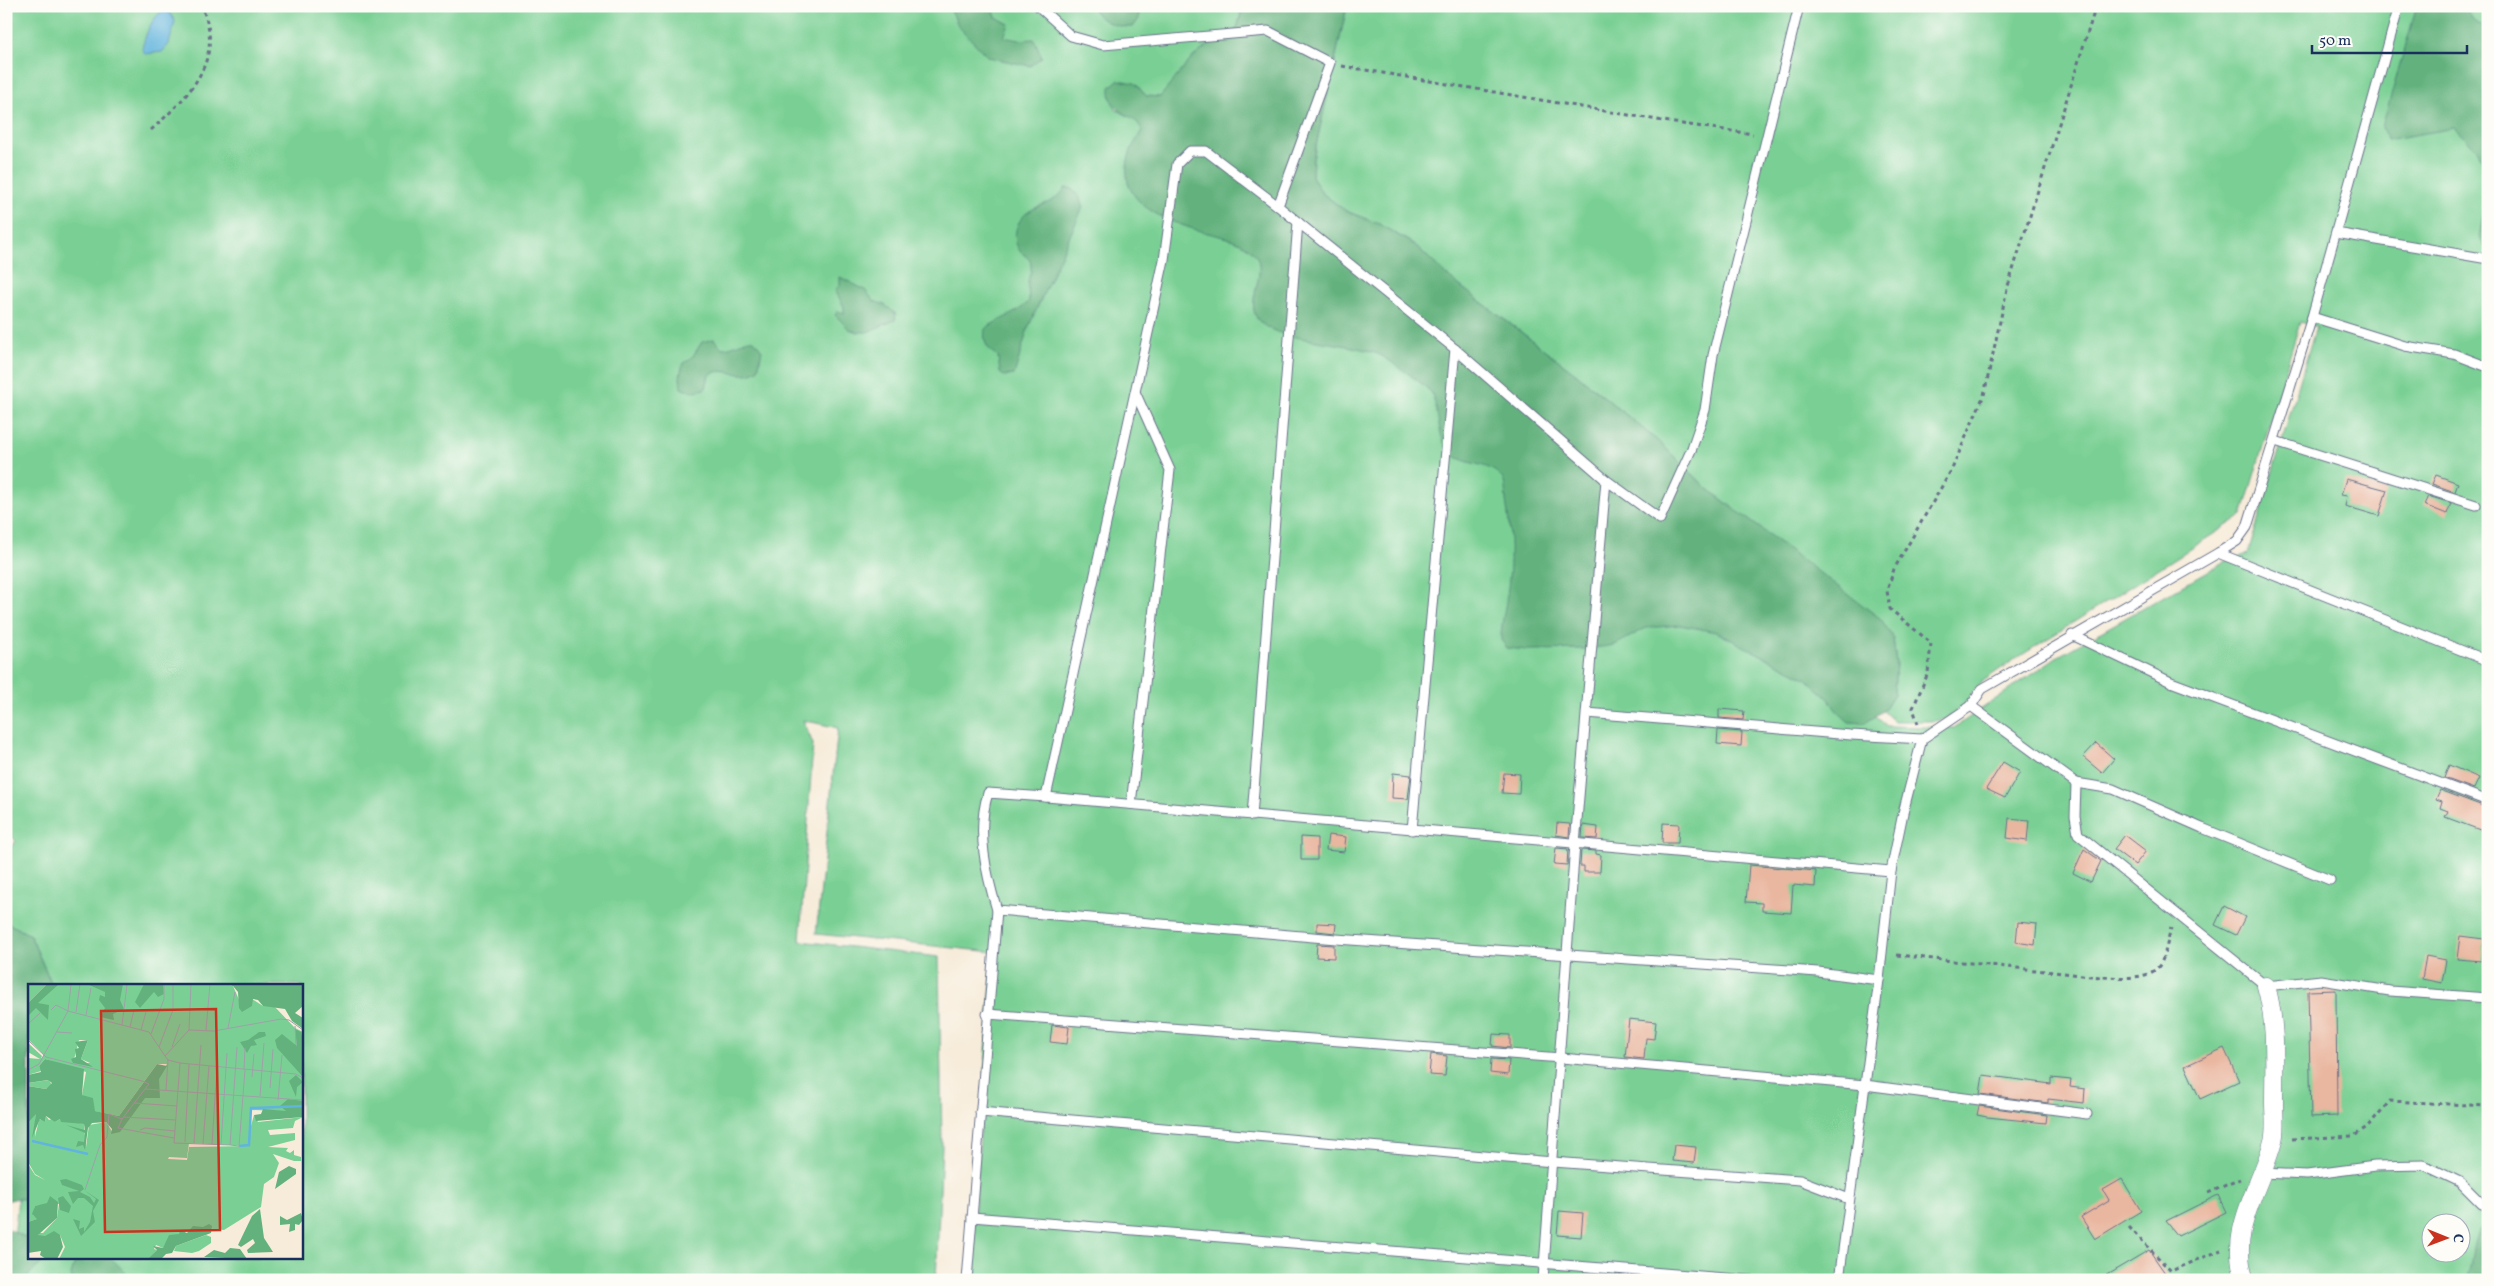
<svg xmlns="http://www.w3.org/2000/svg" width="2494" height="1286" font-family="Vollkorn,serif">
  <rect width="100%" height="100%" fill="#fdfcf7"/>
  <filter id="ink" filterUnits="userSpaceOnUse"><feTurbulence type="fractalNoise" baseFrequency=".02" numOctaves="2"/><feDisplacementMap in="SourceGraphic" scale="10" xChannelSelector="R" yChannelSelector="G"/><feConvolveMatrix kernelMatrix="1 2 1 2 8 2 1 2 1" color-interpolation-filters="sRGB"/></filter>
  <filter id="wash" filterUnits="userSpaceOnUse"><feTurbulence type="fractalNoise" baseFrequency=".0096" numOctaves="4" result="noise"/><feDisplacementMap in="SourceGraphic" scale="20" xChannelSelector="R" yChannelSelector="G"/><feGaussianBlur stdDeviation="1.12" result="paint"/><feColorMatrix in="noise" values="0 0 0 0 0 0 0 0 0 0 0 0 0 0 0 0 0 1.4 0 .05"/><feComposite in="paint" operator="in"/></filter>
  <g filter="url(#wash)">
    <rect width="100%" height="100%" fill="#f7ecda"/>
    <!-- green -->
    <path fill="#7ad094" stroke="#4a8079" fill-rule="evenodd" d="M6,6H1238L1241,14L1237,29L1160,97L1146,96L1135,83L1115,109L1134,119L1271,215L1887,726L1954,728L2055,658L2224,562L2248,554L2316,327L2300,322L2242,516L2006,665L1979,684L1963,707L1946,719L1934,721H1894L1883,711L1894,694L1896,663L1893,638L1786,549L1708,489L1659,442L1574,372L1452,280L1415,245L1379,224L1346,211L1322,194L1312,176L1313,159L1347,6H2488V1280H970L993,952L816,934L838,728L803,720L813,744L800,941L939,957L942,1146L936,1280H10L18,1198L29,1200V1257H301V985H52L30,935L6,924V853L16,841L6,831ZM2432,1224H2462V1254H2432Z"/>
    <!-- forest -->
    <g fill="#63b27e" stroke="#3f706e">
      <polygon points="949,6 992,6 996,17 1009,24 1004,37 1018,40 1034,39 1042,57 1030,66 988,57 959,27"/>
      <path d="M1093,6H1138L1139,19L1133,27C1120,28 1096,22 1093,6Z"/>
      <path d="M1238,6H1347L1313,159L1312,176L1322,193L1346,211L1379,224L1415,245L1452,280L1574,372L1659,442L1708,489L1881,619L1893,638L1896,663L1894,694L1883,711L1865,723L1849,722L1836,710L1829,699L1806,678L1716,632L1680,625L1646,628L1615,645L1587,649L1527,650L1507,648L1501,640C1501,624 1505,610 1507,595C1512,563 1511,532 1506,500C1505,494 1506,483 1502,478C1488,459 1460,468 1447,448C1437,433 1439,410 1432,394C1428,386 1389,360 1380,355C1349,341 1281,342 1261,323C1239,303 1275,269 1250,249C1238,239 1219,236 1204,232C1166,221 1113,204 1130,153C1132,146 1138,138 1142,130C1132,108 1109,118 1110,87L1118,80L1135,83L1146,96L1160,97L1193,57L1210,44L1237,29L1241,14Z"/>
      <polygon points="2417,6 2463,6 2476,23 2488,28 2488,173 2477,149 2454,128 2386,140 2382,127"/>
      <path d="M1065,188H1071L1079,196L1083,207L1028,328L1014,375L1004,376L1000,373L998,357C987,348 983,344 985,329C999,318 1017,315 1029,301C1029,294 1027,287 1028,281C1029,276 1032,271 1031,266C1031,257 1025,257 1020,251C1011,239 1016,221 1027,213C1042,202 1054,205 1065,188Z"/>
      <polygon points="2488,188 2488,250 2487,250 2479,237"/>
      <polygon points="840,277 865,290 874,301 885,305 896,314 895,320 867,332 857,332 849,329 835,315 838,311 844,313 844,307 835,290 840,285"/>
      <path d="M714,339L722,348C735,348 742,339 754,340L762,350L758,370C754,372 750,374 746,374C733,375 720,367 709,375L706,388C700,392 687,392 681,388L680,375L683,364L693,356L702,342Z"/>
      <polygon points="8,923 30,935 52,985 29,985 29,1200 18,1198 6,1201 6,924"/>
      <polygon points="6,1228 29,1239 29,1257 42,1257 42,1263 23,1280 6,1280"/>
      <path d="M2480,1229L2488,1232V1280H2465C2474,1264 2470,1244 2480,1229Z"/>
      <polygon points="110,1257 127,1274 131,1280 72,1280 71,1275 76,1258"/>
    </g>
    <!-- water -->
    <path fill="#61b4dd" stroke="#3e729e" d="M161,12H169L175,21L169,44L162,52L145,54L142,49C145,36 150,21 161,12Z"/>
    <g id="blocks">
      <!-- building -->
      <g fill="#e9b69f">
        <polygon points="2436,475 2458,483 2455,492 2432,484"/>
        <polygon points="2346,479 2387,490 2379,516 2345,506 2347,496 2341,495"/>
        <polygon points="2428,496 2451,503 2447,514 2424,505"/>
        <polygon points="1719,709 1744,711 1743,720 1719,718"/>
        <polygon points="1718,730 1742,732 1741,746 1717,744"/>
        <polygon points="2096,743 2114,759 2102,773 2083,757"/>
        <polygon points="2003,762 2020,772 2005,798 1986,789"/>
        <polygon points="2449,765 2479,778 2474,789 2444,778"/>
        <polygon points="1393,773 1411,775 1408,799 1392,798"/>
        <polygon points="1504,773 1520,774 1519,794 1502,793"/>
        <polygon points="2440,790 2488,808 2488,833 2445,817 2448,811 2440,808 2442,801 2436,799"/>
        <polygon points="2009,818 2029,820 2027,841 2007,838"/>
        <polygon points="1557,823 1570,824 1569,837 1556,835"/>
        <polygon points="1663,823 1679,824 1678,843 1662,843"/>
        <polygon points="1583,825 1598,827 1597,839 1582,838"/>
        <polygon points="1328,835 1346,837 1344,852 1326,850"/>
        <polygon points="2125,835 2146,851 2135,865 2114,849"/>
        <polygon points="1301,837 1317,838 1317,860 1301,860"/>
        <polygon points="1556,848 1568,849 1567,865 1554,864"/>
        <polygon points="2084,849 2101,861 2091,882 2073,873"/>
        <polygon points="1581,850 1596,851 1596,854 1601,855 1600,872 1584,872 1584,866 1580,866"/>
        <polygon points="1749,865 1816,871 1815,887 1793,885 1791,913 1762,911 1762,903 1746,902"/>
        <polygon points="2224,906 2245,917 2236,935 2215,925"/>
        <polygon points="2018,922 2037,924 2035,945 2016,942"/>
        <polygon points="1317,923 1336,924 1335,933 1317,931"/>
        <polygon points="2460,936 2484,939 2482,961 2457,959"/>
        <polygon points="1317,944 1334,945 1334,958 1316,957"/>
        <polygon points="2426,956 2446,960 2442,983 2422,979"/>
        <polygon points="2336,990 2337,1116 2311,1117 2308,991"/>
        <polygon points="1629,1019 1656,1022 1654,1039 1646,1038 1644,1059 1625,1057"/>
        <polygon points="1052,1025 1069,1027 1067,1044 1050,1042"/>
        <polygon points="1493,1034 1510,1035 1510,1048 1492,1046"/>
        <polygon points="2224,1048 2239,1081 2200,1099 2185,1066"/>
        <polygon points="1431,1054 1447,1056 1445,1076 1429,1075"/>
        <polygon points="1491,1059 1509,1060 1508,1075 1490,1073"/>
        <polygon points="1983,1075 2051,1084 2051,1078 2071,1080 2070,1087 2085,1089 2084,1103 2048,1099 2048,1103 1980,1094"/>
        <polygon points="1979,1106 2047,1115 2046,1123 1987,1117 1977,1115"/>
        <polygon points="1674,1145 1696,1147 1694,1163 1672,1161"/>
        <polygon points="2122,1179 2141,1211 2095,1239 2081,1217 2109,1200 2103,1190"/>
        <polygon points="2218,1195 2226,1212 2178,1236 2166,1221"/>
        <polygon points="1559,1211 1583,1213 1581,1237 1557,1235"/>
        <polygon points="2149,1250 2170,1280 2098,1280"/>
      </g>
    </g>
  </g>
  <g filter="url(#ink)">
    <use href="#blocks" fill-opacity="0" stroke="#687189" stroke-width="1"/>
    <g fill="none" stroke-linecap="round" stroke-linejoin="round">
      <!-- lane casing -->
      <g stroke="#687189" stroke-width="11">
        <g id="lane">
          <polyline points="1038,6 1071,36 1103,45 1268,31 1330,63 1278,206 1455,349 1606,480"/>
          <polyline points="2399,6 2312,317 2247,527 2237,541 2218,553 1982,689 1971,706 2076,783 2075,816 2078,834 2266,986 2321,980 2390,991 2488,998"/>
          <polyline points="2336,233 2488,259"/>
          <polyline points="2312,317 2405,346 2454,354 2488,367"/>
          <polyline points="2275,441 2476,505"/>
          <polyline points="2218,553 2488,661"/>
          <polyline points="2072,635 2171,682 2488,801"/>
          <polyline points="1587,713 1851,735 1922,739"/>
          <polyline points="2076,783 2113,789 2202,828 2330,880"/>
          <polyline points="1046,797 1164,260 1177,164 1190,151 1206,151 1278,206"/>
          <polyline points="1131,804 1170,470 1136,394"/>
          <polyline points="1252,816 1298,222"/>
          <polyline points="1412,830 1455,349"/>
          <polyline points="997,910 1336,939 1818,972 1879,980"/>
          <polyline points="987,1014 1561,1058 1865,1085 2087,1114"/>
          <polyline points="980,1112 1553,1162 1800,1180 1849,1199"/>
          <polyline points="2262,1173 2307,1175 2375,1166 2424,1165 2460,1182 2482,1204 2488,1205"/>
          <polyline points="972,1217 1750,1280"/>
          <path d="M967,1280L997,910C986,874 976,831 988,793L1046,797L1891,871"/>
          <polyline points="1543,1280 1575,844 1606,480 1660,519 1692,448 1705,410 1713,355 1799,6"/>
          <polyline points="1839,1280 1879,980 1891,871 1903,813 1922,739 1971,706"/>
        </g>
      </g>
      <!-- street casing -->
      <g stroke="#687189" stroke-width="19">
        <path id="street" d="M2245,1280C2227,1230 2261,1188 2273,1141C2276,1130 2274,1115 2274,1103C2274,1064 2277,1024 2266,986"/>
      </g>
      <!-- path -->
      <g stroke="#687189" stroke-width="3" stroke-dasharray="4 4" stroke-linecap="butt">
        <polyline points="1342,66 1675,123 1753,134"/>
        <path d="M151,130C188,97 227,59 201,6"/>
        <polyline points="1918,724 1913,708 1928,673 1931,643 1890,609 1887,591 1894,569 1952,469 1984,395 2007,289 2096,6"/>
        <path d="M1897,955L2100,977C2119,977 2150,982 2161,963C2166,953 2168,938 2171,928"/>
        <polyline points="2292,1139 2354,1136 2367,1127 2390,1101 2488,1106"/>
        <polyline points="2208,1193 2240,1179"/>
        <polyline points="2129,1227 2171,1271 2221,1250"/>
      </g>
      <!-- lane -->
      <use href="#lane" stroke="#fff" stroke-width="9"/>
      <!-- street -->
      <use href="#street" stroke="#fff" stroke-width="18"/>
    </g>
  </g>
  <!-- overview -->
  <g transform="translate(28 984)">
    <rect width="275" height="275" fill="#f7ecda"/>
    <path d="M0,0H19L0,19ZM26,0H197L205,2L212,18L224,15L235,22H246L267,44L275,48V128L223,126V142L226,131L230,138L275,133L267,137L265,144L240,146L242,151L267,149V156L240,163L260,164L258,167L262,169L266,166V171L273,173V177H266L245,170L251,179L246,193L236,200L233,223L196,246L175,244L152,249L135,264L128,261L126,265L129,266L121,275H31L37,263L32,251L11,253L10,249H15L29,234L31,220L7,222L5,231L10,235L0,238V180L7,191L17,196L7,190L0,178V139L8,129L7,153L11,136L15,134L17,138L18,132L21,136L26,134L27,138L32,135L56,140L58,163L61,141L78,138L85,149L139,80H129L91,132L66,127L64,118L54,111L58,88L17,75L11,82L13,87L0,91V74L12,75L0,68V59L14,72L13,75L16,71L0,55V28ZM51,56H60L53,75L62,79H45ZM161,159L221,162L161,163L159,176L140,175L141,173L159,174ZM21,96L24,101L18,105L0,102V99ZM178,251L183,253V259L171,267L164,269L146,267L148,262Z" fill="#7ad094" fill-rule="evenodd"/>
    <path d="M19,0H31L10,19L21,21L20,36L8,24L0,32V19ZM59,0H95L92,16L96,25L85,30L86,36L72,33L77,24L71,16L72,11L77,13V8ZM116,0H135L136,10L130,13L126,8L112,24L107,18ZM197,0H275V22L267,29L275,34V45L264,37L257,25L235,22L230,16L225,15L224,22L214,28L211,24L210,8L205,2ZM267,45L273,48L275,56V93L249,64L247,56L254,50L269,62ZM231,48H237L238,52L226,56L229,61L223,62L219,69L212,58L220,56ZM60,56L53,75L65,83L45,79L43,75L48,73L47,65L51,64L47,58ZM17,75L56,85L54,111L65,114L67,127L91,132L129,80L139,82L131,95L132,114H117L92,148L83,150L84,145L78,138L64,139L60,144L57,166L55,161L48,163L50,157L56,158L57,149L38,141L57,146L56,140L33,138L32,135L27,138L18,132L17,138L12,135L4,154L8,130L0,139V102L18,105L24,99L20,96L0,99V91L13,88L11,82ZM268,91L275,98L269,103L268,113L261,97ZM260,115L275,117V133L228,137L226,131L233,130L235,125L258,127L252,122ZM261,182L268,185V190L247,205L251,188ZM38,195L54,201L56,205L52,208L62,213L66,219L68,215L56,206L71,216L65,227L67,238L53,252L45,235L52,237L51,245L56,243V248L62,238L65,222L56,214H50L45,220L40,208L51,207L34,201L32,196ZM22,212L30,218L29,234L10,251L17,252L26,247L32,251L35,263L29,275H18L12,271L13,267L0,269V238L9,235L4,230L7,222L19,219ZM35,212L43,222L41,229L32,226L30,214ZM232,225L236,254L245,268L220,269L219,266L227,259L225,255L213,263L210,261L224,232ZM273,229L275,236L271,241L267,240V246L261,248L262,240L252,241V232L259,236ZM181,240L184,242L183,249L148,262L144,269L138,270L133,275L121,274L129,266L125,262L135,264L141,251L151,250L152,246L159,249L165,242L175,243ZM202,264L212,265L219,275L176,273L186,266L197,269Z" fill="#63b27e"/>
    <path fill="none" stroke="#61b4dd" stroke-width="2.5" d="M4,157L60,170M211,162L221,161L223,124L275,122"/>
    <path fill="none" stroke="#9fa0a8" stroke-width="1" d="M23,26L28,21L40,27L43,1M48,28L52,0M58,31L63,4M0,40L12,29M94,41L99,1M267,42L268,61M102,43L106,26M200,44L207,8M113,46L118,28M161,46L186,47L253,35L261,36L275,46M178,46L182,0M29,48L44,49M123,50L136,15V0M0,56L18,73L114,97L121,100L117,105L275,116M131,63L145,26V0M144,63L152,40M137,72L140,76L152,79L268,90L275,94M152,79L146,159L202,161L209,63M0,86L11,80L40,27L121,48L137,72L161,46L163,0M216,86L217,64M224,93L226,70M242,104L245,65M138,106L140,76M232,112L236,59M250,116L254,71M106,119L149,122M95,133L148,136M94,135L90,144L146,154M112,146L117,144L147,147M157,158L161,80M166,159L173,61M175,160L181,82M184,160L189,83M193,160L199,69M202,161L211,162L217,86M57,206L72,161L79,153L81,130L94,135L117,105M228,275H247"/>
    <path fill="#c8321e" fill-opacity="0.15" stroke="#c8321e" stroke-width="2.5" d="M188,25L192,246L77,248L73,27Z"/>
    <rect width="275" height="275" fill="none" stroke="#1b2f5e" stroke-width="2.5"/>
  </g>
  <!-- margin -->
  <rect width="2494" height="1286" fill="none" stroke="#fdfcf7" stroke-width="25"/>
  <!-- north arrow -->
  <g transform="translate(2446 1238) rotate(91)"><circle r="24" fill="#fdfcf7" stroke="#a3aaba"/>
  <path d="M0-4L9 19L0 12L-9 19Z" fill="#c8321e"/>
  <text y="-8" font-size="14" font-weight="bold" text-anchor="middle" fill="#1b2f5e">С</text>
  </g>
  <!-- scale -->
  <path d="M2312 45v8h155v-8" fill="none" stroke="#1b2f5e" stroke-width="2.5"/>
  <text x="2319" y="45" font-size="15" fill="#1b2f5e" stroke="#fdfcf7" stroke-width="4" paint-order="stroke">50 m</text>
</svg>
